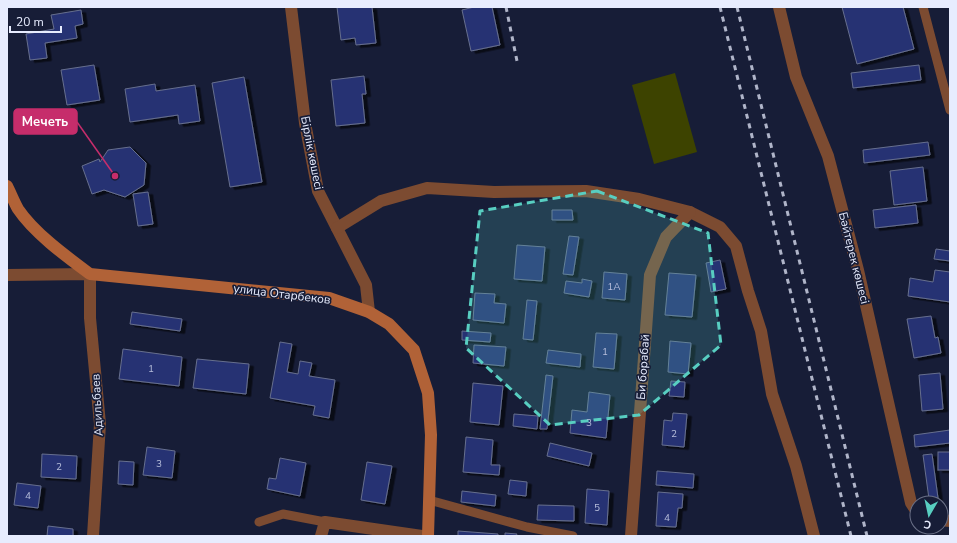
<svg xmlns="http://www.w3.org/2000/svg" width="957" height="543" font-family="'Nunito Sans',sans-serif">
  <defs>
    <filter id="shadow"><feDropShadow dx="4.5" dy="2.5" stdDeviation="0" flood-color="#0009"/></filter>
  </defs>
  <rect width="100%" height="100%" fill="#171d37"/>
  <!-- green -->
  <polygon fill="#3d4300" points="675,73 697,152 654,164 632,85"/>
  <!-- building -->
  <g fill="#283273" stroke="#666f8e" filter="url(#shadow)">
    <polygon points="337,7 372,7 376,43 356,45 355,38 341,40"/>
    <polygon points="474,7 492,7 500,45 471,51 462,10"/>
    <polygon points="842,7 903,7 914,49 857,64"/>
    <polygon points="81,10 83,24 75,26 77,38 45,43 47,58 30,60 26,34 54,29 51,15"/>
    <polygon points="94,65 100,100 67,105 61,70"/>
    <polygon points="919,65 921,80 853,88 851,73"/>
    <polygon points="364,76 366,94 362,94 365,123 336,126 331,80"/>
    <polygon points="244,77 262,182 230,187 212,83"/>
    <polygon points="155,84 156,91 195,85 200,121 179,124 178,115 130,122 125,89"/>
    <polygon points="928,142 930,155 864,163 863,150"/>
    <polygon points="130,147 146,163 144,185 125,197 104,190 92,194 82,166 99,159 100,162 108,150"/>
    <polygon points="923,167 927,201 894,205 890,171"/>
    <polygon points="148,192 153,224 138,226 133,194"/>
    <polygon points="916,205 918,223 875,228 873,210"/>
    <polygon points="552,210 572,210 573,220 552,220"/>
    <polygon points="569,236 579,237 573,275 563,274"/>
    <polygon points="517,245 545,247 542,281 514,279"/>
    <polygon points="936,249 950,251 950,261 934,259"/>
    <polygon points="720,260 726,289 711,292 706,263"/>
    <polygon points="935,270 950,272 950,302 908,296 910,278 933,282"/>
    <polygon points="604,272 627,274 625,300 602,298"/>
    <polygon points="669,273 696,275 692,317 665,315"/>
    <polygon points="582,279 592,281 589,297 564,293 566,281 582,283"/>
    <polygon points="475,293 495,294 494,303 506,304 504,323 473,320"/>
    <polygon points="527,300 537,301 533,340 523,339"/>
    <polygon points="132,312 182,319 180,331 130,324"/>
    <polygon points="931,316 935,338 938,337 941,353 914,358 907,319"/>
    <polygon points="462,331 491,333 490,342 462,340"/>
    <polygon points="596,333 617,334 614,369 593,367"/>
    <polygon points="670,341 691,343 688,374 668,372"/>
    <polygon points="280,342 292,344 287,372 298,374 300,361 312,363 309,376 335,380 329,418 313,415 315,406 270,398"/>
    <polygon points="474,345 506,347 504,366 473,363"/>
    <polygon points="123,349 182,357 179,386 119,379"/>
    <polygon points="548,350 581,354 580,367 546,363"/>
    <polygon points="197,359 249,364 246,394 193,388"/>
    <polygon points="940,373 943,409 922,411 919,375"/>
    <polygon points="546,375 553,376 547,429 540,429"/>
    <polygon points="671,381 685,382 684,397 669,396"/>
    <polygon points="473,383 503,386 499,425 470,422"/>
    <polygon points="589,392 610,395 606,438 570,433 572,410 587,412"/>
    <polygon points="673,413 687,414 684,447 662,445 664,420 672,421"/>
    <polygon points="514,414 538,416 537,429 513,426"/>
    <polygon points="950,430 950,443 915,447 914,435"/>
    <polygon points="466,437 493,440 491,465 500,465 499,475 463,472"/>
    <polygon points="550,443 592,453 589,466 547,456"/>
    <polygon points="147,447 175,451 172,478 143,475"/>
    <rect x="938" y="452" width="12" height="18"/>
    <polygon points="42,454 77,456 76,479 41,477"/>
    <polygon points="932,454 938,498 929,499 923,455"/>
    <polygon points="280,458 306,463 300,496 267,489 269,478 276,479"/>
    <polygon points="119,461 134,462 133,485 118,484"/>
    <polygon points="367,462 392,466 385,504 361,500"/>
    <polygon points="657,471 694,474 693,488 656,485"/>
    <polygon points="510,480 527,482 526,496 508,494"/>
    <polygon points="17,483 41,486 38,508 14,505"/>
    <polygon points="587,489 609,491 607,525 585,523"/>
    <polygon points="462,491 496,495 495,506 461,502"/>
    <polygon points="658,492 683,494 682,508 678,508 676,527 656,526"/>
    <polygon points="538,505 574,506 574,521 537,520"/>
    <polygon points="48,526 73,529 73,536 47,536"/>
    <polygon points="458,531 498,534 498,536 458,536"/>
    <polygon points="505,533 517,534 516,536 505,536"/>
  </g>
  <g fill="none" stroke-linecap="round" stroke-linejoin="round">
    <!-- lane -->
    <g stroke="#7c4b31" stroke-width="9">
      <polyline points="923,7 950,110"/>
      <polyline points="429,500 527,527 573,536"/>
      <polyline points="259,522 283,514 325,522"/>
    </g>
    <!-- street -->
    <g stroke="#7c4b31" stroke-width="12">
      <polyline points="291,7 305,123 318,191 366,285 369,312"/>
      <polyline points="779,7 796,77 828,156 858,270 911,503 917,512"/>
      <polyline points="337,228 381,201 427,188 494,192 586,191 639,199 690,212 720,227 736,246 748,291 761,331 772,394 796,466 814,536"/>
      <polyline points="7,275 90,274 90,318 100,424 93,536"/>
      <polyline points="941,520 950,521"/>
      <polyline points="321,536 325,522 422,536"/>
      <polyline points="631,536 650,275 666,237 690,212"/>
    </g>
    <!-- secondary -->
    <path stroke="#b16237" stroke-width="12" d="M7,186C11,194 14,202 18,209C34,233 67,257 90,274L329,298L369,312L389,324L414,350L428,393L431,435L428,536"/>
    <!-- rail -->
    <g stroke="#b0b5c9" stroke-width="3" stroke-dasharray="5 5" stroke-linecap="butt">
      <polyline points="506,7 517,61"/>
      <polyline points="720,7 851,536"/>
      <polyline points="737,7 867,536"/>
    </g>
  </g>
  <!-- marked area -->
  <path fill="#58cec1" fill-opacity="0.2" stroke="#58cec1" stroke-width="3" stroke-dasharray="8 5" stroke-linejoin="round" d="M597,191L708,233L721,345L639,415L550,425L466,348L480,211Z"/>
  <g text-anchor="middle" stroke-width="3.5" stroke-linejoin="round" paint-order="stroke">
    <!-- number labels -->
    <g font-size="10" fill="#b7bedb">
      <text x="614" y="290">1А</text>
      <text x="605" y="355">1</text>
      <text x="151" y="372">1</text>
      <text x="589" y="426">3</text>
      <text x="674" y="437">2</text>
      <text x="159" y="467">3</text>
      <text x="59" y="470">2</text>
      <text x="28" y="499">4</text>
      <text x="597" y="511">5</text>
      <text x="667" y="521">4</text>
    </g>
    <!-- street labels -->
    <g font-size="12" fill="#e7ecfe" stroke="#171d37">
      <text transform="translate(312 153) rotate(79)" y="4">Бірлік көшесі</text>
      <text transform="translate(854 258) rotate(76)" y="4">Бәйтерек көшесі</text>
      <text transform="translate(282 294) rotate(7)" y="4">улица Отарбеков</text>
      <text transform="translate(643 367) rotate(-86)" y="4">Би борабай</text>
      <text transform="translate(97 405) rotate(-93)" y="4">Адильбаев</text>
    </g>
  </g>
  <!-- callouts -->
  <path fill="none" stroke="#c62d6b" stroke-width="1.5" d="M115 176L77 122"/>
  <circle fill="#c62d6b" stroke="#171d37" stroke-width="1.5" cx="115" cy="176" r="4"/>
  <rect fill="#c62d6b" stroke="#c62d6b" stroke-width="1.5" x="14" y="109" width="63" height="25" rx="4"/>
  <g font-size="13" text-anchor="middle" font-weight="bold" fill="#fff">
    <text x="45" y="126">Мечеть</text>
  </g>
  <!-- border -->
  <rect width="957" height="543" fill="none" stroke="#e7ecfe" stroke-width="16"/>
  <!-- north arrow -->
  <g transform="translate(929 515) rotate(189)"><circle r="19" fill="#171d37" stroke="#6a7087"/>
  <path d="M0-3L7 15L0 10L-7 15Z" fill="#58cec1"/>
  <text y="-6" font-size="11" font-weight="bold" text-anchor="middle" fill="#e7ecfe">С</text>
  </g>
  <!-- scale -->
  <path d="M10 26v6h51v-6" fill="none" stroke="#e7ecfe" stroke-width="2"/>
  <text x="16" y="26" font-size="12" fill="#e7ecfe" stroke="#171d37" stroke-width="3" paint-order="stroke">20 m</text>
</svg>
